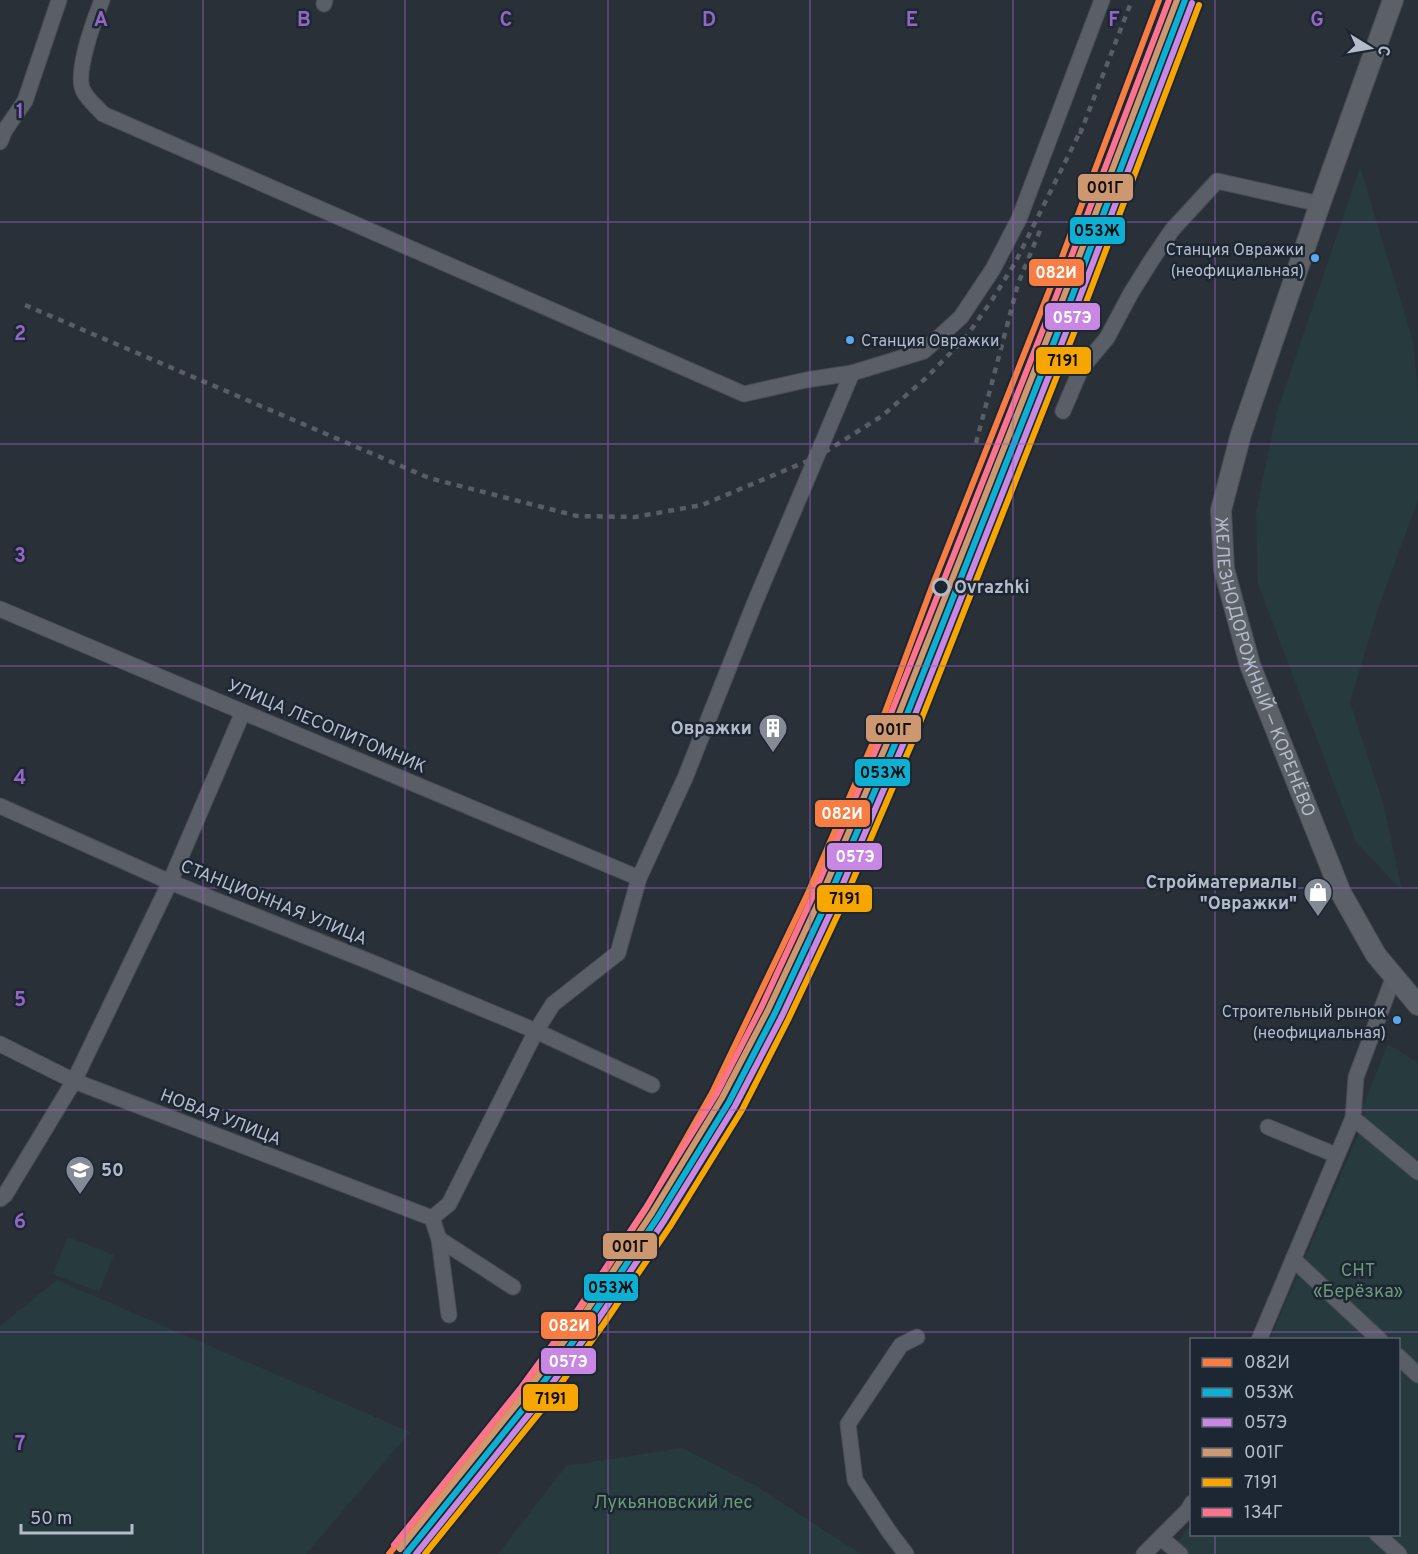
<svg xmlns="http://www.w3.org/2000/svg" width="1418" height="1554" font-family="Overpass,sans-serif">
  <rect width="100%" height="100%" fill="#2a3038"/>
  <!-- green -->
  <g fill="#273a3e">
    <polygon points="1360,167 1413,341 1418,392 1418,500 1379,606 1350,702 1384,806 1402,891 1356,842 1258,584 1256,513 1276,415"/>
    <polygon points="1388,1044 1418,1063 1418,1554 1169,1554 1191,1525 1192,1534 1398,1534 1398,1340 1270,1339 1366,1117 1361,1111"/>
    <polygon points="68,1237 114,1255 99,1292 53,1274"/>
    <polygon points="57,1280 410,1432 306,1554 0,1554 0,1326"/>
    <polygon points="682,1448 756,1486 861,1554 498,1554 566,1466"/>
  </g>
  <g fill="none" stroke-linecap="round" stroke-linejoin="round">
    <!-- minor casing -->
    <g stroke="#484c53" stroke-width="17">
      <g id="minor">
        <path d="M102,0C95,18 73,76 84,92C88,100 97,107 103,114L744,394L806,380L852,373L924,351L961,317L993,269L1019,219L1102,0"/>
        <polyline points="324,4 325,0"/>
        <polyline points="0,142 5,130 25,101 59,0"/>
        <polyline points="1063,411 1081,369 1107,338 1131,293 1151,261 1172,230 1217,181 1320,204"/>
        <polyline points="0,609 243,712 639,878"/>
        <polyline points="0,806 170,882 373,963 536,1031 652,1085"/>
        <polyline points="0,1044 74,1081 432,1218"/>
        <polyline points="1353,1118 1418,1172"/>
        <polyline points="1268,1127 1336,1155"/>
        <polyline points="0,1199 5,1195 74,1081 170,882 243,712"/>
        <polyline points="439,1239 513,1287"/>
        <polyline points="1293,1259 1380,1340"/>
        <polyline points="449,1315 439,1239 432,1218 449,1204 536,1031 553,1004 618,953 639,878 685,778 755,602 852,373"/>
        <polyline points="1259,1340 1353,1118 1356,1077 1394,976"/>
        <polyline points="1398,1356 1418,1375"/>
        <polyline points="1377,1534 1399,1554"/>
        <polyline points="1161,1538 1180,1554"/>
        <polyline points="906,1554 890,1533 855,1480 848,1424 901,1345 917,1337"/>
        <polyline points="1144,1554 1188,1510 1192,1503"/>
      </g>
    </g>
    <!-- major casing -->
    <g stroke="#484c55" stroke-width="22">
      <g id="major">
        <path id="s1" d="M1393,0L1320,204L1241,434L1221,510L1224,569L1250,665L1341,893L1376,955L1418,1005"/>
      </g>
    </g>
    <!-- minor -->
    <use href="#minor" stroke="#5a5e66" stroke-width="15"/>
    <!-- major -->
    <use href="#major" stroke="#5c6168" stroke-width="20"/>
    <!-- rail -->
    <g stroke="#595d64" stroke-width="4.5" stroke-dasharray="6 6" stroke-linecap="butt">
      <polyline points="1080,134 1132,0"/>
      <polyline points="25,305 429,478 577,516 635,517 702,505 817,457 882,416 926,378 966,337 992,300 1015,263 1082,128"/>
      <polyline points="976,443 1018,284 1041,228"/>
    </g>
    <!-- rail-1 casing -->
    <g stroke="#1d2633" stroke-width="10">
      <polyline id="rail-1" points="389,1554 526,1386 580,1309 647,1207 712,1093 808,893 878,731 933,584 1053,281 1159,0"/>
    </g>
    <!-- rail-2 casing -->
    <g stroke="#1d2633" stroke-width="10">
      <polyline id="rail-2" points="406,1554 532,1398 591,1317 658,1217 729,1102 775,1013 826,904 898,737 1071,299 1185,0"/>
    </g>
    <!-- rail-3 casing -->
    <g stroke="#1d2633" stroke-width="10">
      <polyline id="rail-3" points="416,1554 538,1403 597,1321 664,1221 735,1106 782,1016 833,907 905,740 1078,302 1192,3"/>
    </g>
    <!-- rail-4 casing -->
    <g stroke="#1d2633" stroke-width="10">
      <polyline id="rail-4" points="400,1549 526,1393 585,1313 652,1213 722,1098 768,1010 819,901 891,734 1064,296 1177,0"/>
    </g>
    <!-- rail-5 casing -->
    <g stroke="#1d2633" stroke-width="10">
      <polyline id="rail-5" points="425,1554 544,1407 603,1325 671,1225 742,1110 788,1020 840,910 912,743 1085,305 1199,5"/>
    </g>
    <!-- rail-6 casing -->
    <g stroke="#1d2633" stroke-width="10">
      <polyline id="rail-6" points="394,1545 520,1389 579,1308 645,1209 716,1095 762,1006 812,898 884,731 1057,294 1169,0"/>
    </g>
    <!-- rail-1 -->
    <use href="#rail-1" stroke="#f77d43" stroke-width="6"/>
    <!-- rail-2 -->
    <use href="#rail-2" stroke="#0dafd3" stroke-width="6"/>
    <!-- rail-3 -->
    <use href="#rail-3" stroke="#c787e3" stroke-width="6"/>
    <!-- rail-4 -->
    <use href="#rail-4" stroke="#cd976f" stroke-width="6"/>
    <!-- rail-5 -->
    <use href="#rail-5" stroke="#f7a600" stroke-width="6"/>
    <!-- rail-6 -->
    <use href="#rail-6" stroke="#fc738d" stroke-width="6"/>
  </g>
  <!-- grid -->
  <path fill="none" stroke="#9266c3" stroke-width="1.5" stroke-opacity="0.55" d="M203,0V1554M405,0V1554M608,0V1554M810,0V1554M1013,0V1554M1215,0V1340M0,222H1418M0,444H1418M0,666H1418M0,888H1418M0,1110H1418M0,1332H1418M1215,1534V1554"/>
  <!-- icons -->
  <defs>
    <g id="building-pin" transform="scale(1.5)"><path d="M0 17L-7.5 6A9.5 9.5 0 1 1 7.5 6Z" fill="#848b96" stroke="#1d2633"/><path d="M-4-6H4V6H1V3H-1V6H-4ZM-2.5-4.3h1.7v1.8h-1.7ZM.8-4.3h1.7v1.8H.8ZM-2.5-1h1.7V.8h-1.7ZM.8-1h1.7V.8H.8Z" fill="#fff"/></g>
    <g id="shop-pin" transform="scale(1.5)"><path d="M0 17L-7.5 6A9.5 9.5 0 1 1 7.5 6Z" fill="#848b96" stroke="#1d2633"/><path d="M-5-2.5h2.3a2.7 3.5 0 0 1 5.4 0H5L5.5 6h-11ZM-1.5-2.5h3a1.5 2.3 0 0 0-3 0Z" fill="#fff"/></g>
    <g id="school-pin" transform="scale(1.5)"><path d="M0 17L-7.5 6A9.5 9.5 0 1 1 7.5 6Z" fill="#848b96" stroke="#1d2633"/><path d="M0-5L7-2L0 1L-7-2ZM-4 1L0 2.5L4 1V4Q0 6-4 4Z" fill="#fff"/></g>
  </defs>
  <g fill-rule="evenodd">
    <use href="#building-pin" x="773" y="728"/>
    <use href="#shop-pin" x="1318" y="892"/>
    <use href="#school-pin" x="80" y="1170"/>
  </g>
  <!-- markers -->
  <g fill="#5aa8eb" stroke="#1d2633" stroke-width="2">
    <circle cx="1315" cy="258" r="5"/>
    <circle cx="850" cy="340" r="5"/>
    <circle cx="1397" cy="1020" r="5"/>
  </g>
  <circle fill="#1d2633" stroke="#b4bcc9" stroke-width="3" cx="941" cy="587" r="8"/>
  <g text-anchor="middle" stroke-width="5" stroke-linejoin="round" paint-order="stroke">
    <!-- bus labels -->
    <g font-size="16" fill="#b4bcc9" stroke="#1d2633" text-anchor="end">
      <text x="1304" y="255">Станция Овражки<tspan x="1304" dy="21">(неофициальная)</tspan></text>
      <text x="861" y="346" text-anchor="start">Станция Овражки</text>
      <text x="1386" y="1017">Строительный рынок<tspan x="1386" dy="21">(неофициальная)</tspan></text>
    </g>
    <!-- stop labels -->
    <g font-size="18" font-weight="bold" fill="#b4bcc9" stroke="#1d2633" text-anchor="start">
      <text x="954" y="593">Ovrazhki</text>
    </g>
    <!-- street labels -->
    <g font-size="18" fill="#b4bcc9" stroke="#1d2633">
      <text dy="6" stroke="none"><textPath href="#s1" startOffset="702">ЖЕЛЕЗНОДОРОЖНЫЙ — КОРЕНЁВО</textPath></text>
      <text transform="translate(327 726) rotate(23)" y="6">УЛИЦА ЛЕСОПИТОМНИК</text>
      <text transform="translate(274 902) rotate(22)" y="6">СТАНЦИОННАЯ УЛИЦА</text>
      <text transform="translate(221 1117) rotate(21)" y="6">НОВАЯ УЛИЦА</text>
    </g>
    <!-- poi labels -->
    <g font-size="18" font-weight="bold" fill="#b4bcc9" stroke="#1d2633" text-anchor="end">
      <text x="752" y="734">Овражки</text>
      <text x="1297" y="888">Стройматериалы<tspan x="1297" dy="21">"Овражки"</tspan></text>
      <text x="101" y="1176" text-anchor="start">50</text>
    </g>
    <!-- park labels -->
    <g font-size="18" fill="#6b9a76" stroke="#1d2633">
      <text x="1358" y="1276">СНТ<tspan x="1358" dy="21">«Берёзка»</tspan></text>
      <text x="673" y="1508">Лукьяновский лес</text>
    </g>
  </g>
  <g font-size="20" text-anchor="middle" font-weight="bold" fill="#9266c3" stroke="#1d2633" stroke-width="5" stroke-linejoin="round" paint-order="stroke">
    <text x="101" y="26">A</text>
    <text x="304" y="26">B</text>
    <text x="506" y="26">C</text>
    <text x="709" y="26">D</text>
    <text x="912" y="26">E</text>
    <text x="1114" y="26">F</text>
    <text x="1317" y="26">G</text>
    <text x="20" y="118">1</text>
    <text x="20" y="340">2</text>
    <text x="20" y="562">3</text>
    <text x="20" y="784">4</text>
    <text x="20" y="1006">5</text>
    <text x="20" y="1228">6</text>
    <text x="20" y="1450">7</text>
  </g>
  <g stroke="#1d2633" stroke-width="2">
    <rect x="1077" y="173" width="57" height="29" rx="6" fill="#cd976f"/>
    <rect x="1069" y="216" width="57" height="29" rx="6" fill="#0dafd3"/>
    <rect x="1028" y="258" width="57" height="29" rx="6" fill="#f77d43"/>
    <rect x="1044" y="302" width="57" height="29" rx="6" fill="#c787e3"/>
    <rect x="1035" y="346" width="57" height="29" rx="6" fill="#f7a600"/>
    <rect x="865" y="714" width="57" height="29" rx="6" fill="#cd976f"/>
    <rect x="854" y="758" width="57" height="29" rx="6" fill="#0dafd3"/>
    <rect x="814" y="799" width="57" height="29" rx="6" fill="#f77d43"/>
    <rect x="826" y="842" width="57" height="29" rx="6" fill="#c787e3"/>
    <rect x="816" y="884" width="57" height="29" rx="6" fill="#f7a600"/>
    <rect x="602" y="1232" width="56" height="28" rx="6" fill="#cd976f"/>
    <rect x="583" y="1273" width="56" height="29" rx="6" fill="#0dafd3"/>
    <rect x="540" y="1311" width="57" height="29" rx="6" fill="#f77d43"/>
    <rect x="540" y="1347" width="57" height="28" rx="6" fill="#c787e3"/>
    <rect x="522" y="1383" width="57" height="29" rx="6" fill="#f7a600"/>
  </g>
  <g font-size="16" text-anchor="middle" font-weight="bold" fill="#fff">
    <text x="1056" y="278">082И</text>
    <text x="1072" y="323">057Э</text>
    <text x="842" y="819">082И</text>
    <text x="855" y="862">057Э</text>
    <text x="569" y="1331">082И</text>
    <text x="568" y="1367">057Э</text>
  </g>
  <g font-size="16" text-anchor="middle" font-weight="bold" fill="#111">
    <text x="1105" y="193">001Г</text>
    <text x="1097" y="236">053Ж</text>
    <text x="1063" y="366">7191</text>
    <text x="893" y="735">001Г</text>
    <text x="883" y="778">053Ж</text>
    <text x="845" y="904">7191</text>
    <text x="630" y="1252">001Г</text>
    <text x="611" y="1293">053Ж</text>
    <text x="551" y="1404">7191</text>
  </g>
  <!-- legend -->
  <rect x="1190" y="1338" width="210" height="198" fill="#1d2633" stroke="#59626f" stroke-width="1.5"/>
  <rect x="1202" y="1358" width="30" height="9" fill="#f77d43" stroke="#59626f" stroke-width="1.5"/>
  <text x="1244" y="1368" font-size="18" fill="#b4bcc9">082И</text>
  <rect x="1202" y="1388" width="30" height="9" fill="#0dafd3" stroke="#59626f" stroke-width="1.5"/>
  <text x="1244" y="1398" font-size="18" fill="#b4bcc9">053Ж</text>
  <rect x="1202" y="1418" width="30" height="9" fill="#c787e3" stroke="#59626f" stroke-width="1.5"/>
  <text x="1244" y="1428" font-size="18" fill="#b4bcc9">057Э</text>
  <rect x="1202" y="1448" width="30" height="9" fill="#cd976f" stroke="#59626f" stroke-width="1.5"/>
  <text x="1244" y="1458" font-size="18" fill="#b4bcc9">001Г</text>
  <rect x="1202" y="1478" width="30" height="9" fill="#f7a600" stroke="#59626f" stroke-width="1.5"/>
  <text x="1244" y="1488" font-size="18" fill="#b4bcc9">7191</text>
  <rect x="1202" y="1508" width="30" height="9" fill="#fc738d" stroke="#59626f" stroke-width="1.5"/>
  <text x="1244" y="1518" font-size="18" fill="#b4bcc9">134Г</text>
  <!-- north arrow -->
  <g transform="translate(1370 48) rotate(101)" stroke="#1d2633" stroke-width="4.5" paint-order="stroke">
  <path d="M0-4.5L10 22L0 15L-10 22Z" fill="#b4bcc9"/>
  <text y="-9" font-size="16" font-weight="bold" text-anchor="middle" fill="#b4bcc9">С</text>
  </g>
  <!-- scale -->
  <path d="M21 1524v9h111v-9" fill="none" stroke="#b4bcc9" stroke-width="3"/>
  <text x="30" y="1524" font-size="18" fill="#b4bcc9" stroke="#1d2633" stroke-width="4.5" paint-order="stroke">50 m</text>
</svg>
